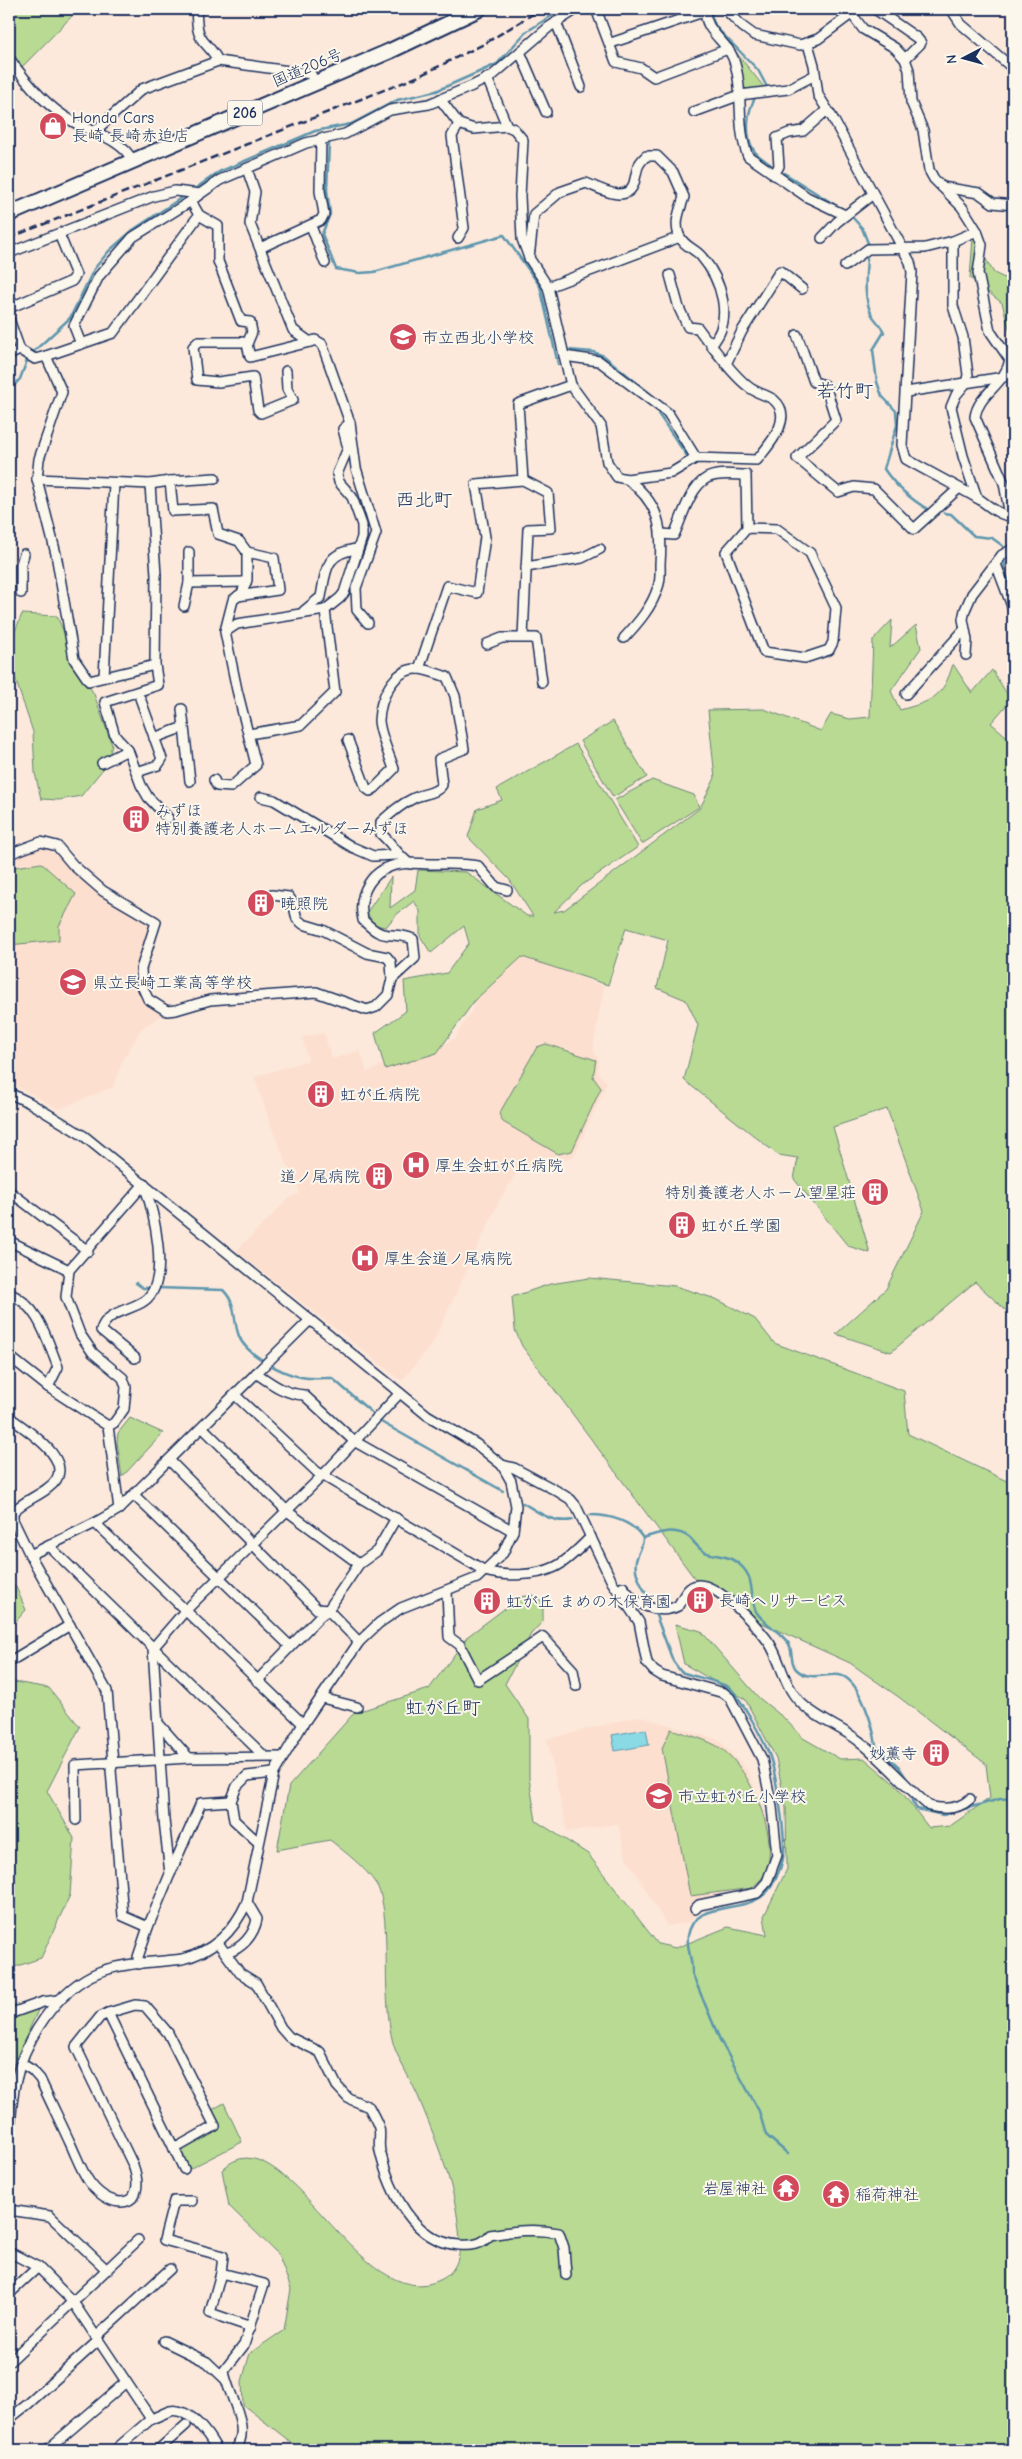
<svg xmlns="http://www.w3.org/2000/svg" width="1022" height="2459" font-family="'Comic Neue','Klee One',sans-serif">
  <rect width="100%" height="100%" fill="#fce9db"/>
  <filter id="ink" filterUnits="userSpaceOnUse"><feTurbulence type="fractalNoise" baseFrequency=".02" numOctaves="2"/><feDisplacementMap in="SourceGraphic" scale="10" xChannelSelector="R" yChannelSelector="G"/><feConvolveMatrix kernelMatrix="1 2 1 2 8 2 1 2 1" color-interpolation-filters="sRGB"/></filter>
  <g filter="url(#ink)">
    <!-- built -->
    <g fill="#fddfcf">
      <polygon points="41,847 56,853 84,881 106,897 150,922 152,930 137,975 139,989 163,1015 142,1028 123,1060 113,1087 59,1109 9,1082 9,859"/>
      <polygon points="519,954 604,986 593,1049 599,1061 598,1073 607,1083 573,1158 517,1172 499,1201 433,1343 402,1381 236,1251 289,1198 300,1193 275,1137 254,1077 308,1060 302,1037 324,1033 332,1059 360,1050 367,1072 426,1045 440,1047 455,1038 489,981"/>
      <polygon points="640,1716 719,1740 747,1770 770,1824 772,1859 764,1877 753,1890 705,1907 687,1923 667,1926 625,1855 618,1824 567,1832 547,1739"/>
    </g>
    <!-- green -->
    <g fill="#b8da93" stroke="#6a8478">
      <polygon points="9,9 79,9 21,68 9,52"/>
      <polygon points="735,51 764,87 758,90 742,88"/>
      <polygon points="973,237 994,273 1013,282 1013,342 1002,303 970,278"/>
      <polygon points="22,614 57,616 81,673 94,694 112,745 107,764 81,796 59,800 41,799 35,773 33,732 14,675 13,636"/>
      <path d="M892,620L890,648L916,625L921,648L891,691L900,710C932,701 943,698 953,664L972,693L992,670L1011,700L991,723L1013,742V1317L975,1282L891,1352L836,1334L886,1289L924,1211L887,1109L833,1127L870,1253L848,1246L794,1179L798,1158L778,1155L684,1080L698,1025L686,1000L657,988L668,940L626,928L608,985L522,957L475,1000L437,1053L385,1069L375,1033L406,1011L404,981L447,973L469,943L464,926L431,953L420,936V911L414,901L396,915L386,927L373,925L367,912L391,877L390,908L415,890L418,870L466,872L527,916H533L509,879L468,837L477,809L502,800L497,789L576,744L638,847L582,885L554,912L564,910L700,808L715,778L708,710L764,709L821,731L831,714L850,719L870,717L873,640Z"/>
      <polygon points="613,721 647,777 613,797 580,741"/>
      <polygon points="652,780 694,795 699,807 642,844 615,800"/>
      <polygon points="41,863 76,894 59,926 59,940 9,945 9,868"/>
      <polygon points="546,1044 596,1060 593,1077 601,1088 572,1151 558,1154 503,1122 499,1114 537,1047"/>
      <path d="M589,1278L675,1286L716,1299L755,1319L774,1343L904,1391L908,1434L1013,1484V2450H301L243,2405L242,2381L250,2353L284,2330L291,2289L278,2254L229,2206L222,2170C283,2106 360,2323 442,2279C463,2267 461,2243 458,2222C453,2179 434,2136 418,2096C411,2080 401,2065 395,2049C389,2033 388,2010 387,1993C385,1968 389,1903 376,1884C365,1867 346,1853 330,1840L277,1850L289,1786L354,1713L429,1689L468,1636L520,1597L534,1595L543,1602V1621L531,1634L505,1684L529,1719V1778L536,1821L588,1854L658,1944L676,1948L728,1927L767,1935L764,1916L787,1869L786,1808L776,1758L745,1699L684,1664L675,1624L701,1631L759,1698L784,1718L803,1738L840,1759L864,1758L897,1786L929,1828L950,1826L990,1798L986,1764L900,1698L850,1663L733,1610L701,1587L522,1346L515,1330L512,1297L550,1284Z"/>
      <polygon points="130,1418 163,1433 122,1477 117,1442 118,1433"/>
      <polygon points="9,1586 16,1587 26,1610 9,1629"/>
      <polygon points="9,1681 49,1688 80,1727 47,1791 74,1838 70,1895 41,1958 9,1969"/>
      <path d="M671,1729C688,1735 707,1739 722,1749C751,1770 781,1840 765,1874C762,1879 756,1884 752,1888L690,1896L662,1748Z"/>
      <polygon points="39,2008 10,2072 9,2081 9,2019"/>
      <polygon points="224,2103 242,2142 189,2169 182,2156 184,2148 219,2130 212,2110"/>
    </g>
    <!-- water -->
    <polygon fill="#89dae4" stroke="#5d96ae" points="646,1729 649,1745 615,1751 612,1735"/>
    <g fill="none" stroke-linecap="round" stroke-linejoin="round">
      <!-- stream -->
      <g stroke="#5d96ae" stroke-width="2.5">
        <polyline points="714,9 711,16 716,27 758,70 767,87"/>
        <path d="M755,98C747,112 745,135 753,149C756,155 766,161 771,165"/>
        <polyline points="329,143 327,190 330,214 322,234 336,269 360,273 374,272 504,235 540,286 558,364"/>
        <polyline points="784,173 840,208"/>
        <polyline points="193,190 219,172 315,131 351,124 397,100 436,91 497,64 526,32 562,9"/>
        <polyline points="853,218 862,228 868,243"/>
        <path d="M867,258C866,275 863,296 871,313C872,317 881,325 884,332L873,350L877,382L882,396L896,411L897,425L884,469C896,487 910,499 929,510"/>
        <polyline points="568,350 593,352 604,356 659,401"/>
        <polyline points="31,354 70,318 94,269 109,251 133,230 184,196"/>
        <polyline points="9,391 20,379 28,358"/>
        <polyline points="659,415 687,456"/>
        <polyline points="944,513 951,514 974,536 992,538 1003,546 1003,551"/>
        <polyline points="1004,556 1005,571 1013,593"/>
        <polyline points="136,1283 143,1288 152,1288"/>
        <path d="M157,1288L223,1290C238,1305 232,1318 239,1336C245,1354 283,1374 301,1377C311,1379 322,1378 332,1378L371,1412"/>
        <polyline points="381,1422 503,1491"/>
        <path d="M523,1503C540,1513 553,1524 573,1520"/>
        <path d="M590,1515C610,1515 632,1521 643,1538C659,1533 675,1526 690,1538C694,1542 698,1548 703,1551C713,1557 725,1554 735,1561C756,1575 749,1590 755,1609C758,1620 782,1632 789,1644C793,1652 790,1663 796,1669C809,1682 824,1673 839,1675C860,1678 874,1729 876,1746L899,1767L910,1784"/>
        <path d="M643,1538C643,1548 638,1552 636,1561C633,1575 646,1592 652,1605"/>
        <path d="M654,1610L673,1661L681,1672C691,1676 724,1682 731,1689C742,1700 763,1739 769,1754C776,1773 785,1832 784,1852C783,1865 777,1877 771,1887C749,1919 695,1895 688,1936C686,1947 693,1961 692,1973L720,2040L759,2111L766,2135L788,2154"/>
        <polyline points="911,1794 912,1801 917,1809 943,1815 1000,1799 1013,1798"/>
      </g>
      <!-- minor casing -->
      <g stroke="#1b2f5e" stroke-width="12">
        <g id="minor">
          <path d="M196,9C197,20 196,32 203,41C209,48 214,52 218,61"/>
          <polyline points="596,9 616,62 641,68 654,77 728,49"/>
          <path d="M706,9C702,29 726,41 733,58C745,89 735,126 748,156L807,197L845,215"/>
          <polyline points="725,9 743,27 754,35 800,45 818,39 858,9"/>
          <polyline points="848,9 863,29 895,48 905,59"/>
          <path d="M875,9L917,38L921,43L905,59L909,70L911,102L923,130L929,170L934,179L962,207L977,231L982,245L978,273L990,331L1010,360C1005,385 978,394 975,417L1004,483L1010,516L1013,521"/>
          <polyline points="951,9 961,24 1009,65"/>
          <polyline points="556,22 581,87"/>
          <polyline points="611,43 706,11"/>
          <path d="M808,44L814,65L818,95L832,117L910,262L912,272L902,445L906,459C930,473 955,485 979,499C988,505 998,515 1010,516"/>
          <polyline points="520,52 546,112"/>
          <path d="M9,58C25,81 47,107 72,121C92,133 121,138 133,161"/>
          <polyline points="487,78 507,126"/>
          <polyline points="694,112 740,95 788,89 815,75"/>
          <polyline points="95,131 142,89 218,61 311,74 315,83"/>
          <polyline points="247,169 255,192 250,224 293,330 310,342 315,340 322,344 350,423 356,468 376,533 356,588 357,610 368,623"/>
          <polyline points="774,175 779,166 777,138 789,133 803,131 827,110"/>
          <polyline points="942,187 979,193 993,203 1013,205"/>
          <polyline points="200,194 191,201 199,215 218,226 218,261 241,321 250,322 252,332 247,344 242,342 198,342 193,347 197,380 218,382 253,377 258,410 261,413 293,400 287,389 286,371"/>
          <polyline points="311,226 325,263"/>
          <polyline points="458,238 464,228 452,136 459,124"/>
          <polyline points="822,238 837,222 873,194"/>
          <polyline points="953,241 953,306 963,337 968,375 966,383 956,395 951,407 963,456 977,498"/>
          <polyline points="260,248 321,220 324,214 320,191 321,138"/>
          <polyline points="9,253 154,196 175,191 200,194 220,180 306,143 345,134 390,110 429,104 472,86 492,76 549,27 577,9"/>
          <path d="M529,258L534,214L560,192L586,183C599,188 627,205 634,183C638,169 635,167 646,156H657L673,172L684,197C680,210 674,222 679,235C683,246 694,248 701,256C721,279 735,320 711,345C722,359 735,377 750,388C757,393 767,395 774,400C795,418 768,446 757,460L696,458L671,473L627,479L617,477L607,462L601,426L571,385"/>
          <polyline points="845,266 868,249 925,248 953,241 977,231"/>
          <polyline points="670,275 679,308 688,327 698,328 706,339 714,342"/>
          <polyline points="548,287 680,237"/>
          <polyline points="9,308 72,281 76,275 59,234"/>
          <polyline points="9,319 20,350 9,355"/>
          <polyline points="797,335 814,382 825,385 836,420 797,458 838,492 854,487 874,489 914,529 958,489"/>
          <polyline points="81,344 74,326 99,276 133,237 191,201"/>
          <polyline points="247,344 250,357 310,342"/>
          <polyline points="20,350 35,359 46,356 62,392 39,459 37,479 56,554 74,659 89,681 155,665"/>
          <polyline points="46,356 113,333 199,215"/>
          <polyline points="564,356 599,361 668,413 696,458"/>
          <polyline points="726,364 742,331 780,271 802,289"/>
          <polyline points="906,392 1004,377"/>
          <polyline points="215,478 170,481 173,511 213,509 218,534 239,541 247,552 247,580 242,593 233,600 225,631"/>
          <polyline points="37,479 150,484 170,481"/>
          <polyline points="150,484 156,575 155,665 158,685 105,702 115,736 128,750 141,785 148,797 168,818"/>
          <path d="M662,534L674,535C682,518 690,487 707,478C718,472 735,475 746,475L747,528L777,529L810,553L836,608L833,642L829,650L805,658L764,652L726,552L747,528"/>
          <polyline points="996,564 1013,609"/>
          <polyline points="526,567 582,558 600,549"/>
          <polyline points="189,583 246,582"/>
          <polyline points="21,593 21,564 24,554"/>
          <polyline points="238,596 278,590 274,558 247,552"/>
          <polyline points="184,606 189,583 189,552"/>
          <path d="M304,611L321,597C326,570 325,553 357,549"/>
          <polyline points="523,637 528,529 551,528 548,493 523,480"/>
          <path d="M624,638C638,623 652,607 658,587C661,580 660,571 660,564C663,526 659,503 627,479"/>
          <polyline points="487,644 502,638 536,638 542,682"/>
          <polyline points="966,655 967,640 963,619 965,610 972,594 1002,555 1013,549"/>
          <polyline points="419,669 447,586 477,593 485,537 476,484 523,480 518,404 571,385 548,287 529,258 522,239 520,196 523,140 514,129 507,126 474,129 459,124 440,99"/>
          <polyline points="104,677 114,483"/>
          <polyline points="906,694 964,630"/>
          <polyline points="182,709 190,781"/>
          <polyline points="249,734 301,725 335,692 325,610"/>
          <polyline points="154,738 184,727"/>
          <path d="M348,740L366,788L370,791L375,788L394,769C390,757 379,732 379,720C380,699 393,669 417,669C426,669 438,674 447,677L455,696L464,749L439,759L442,785C436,794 424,793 414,798C401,804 391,813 381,822V834C392,843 397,855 410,864"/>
          <polyline points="102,763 128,750"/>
          <polyline points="137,772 158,765 162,759 140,698"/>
          <polyline points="214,780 217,786 231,787 256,765 237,690 225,632 237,624 325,610 340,598 344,593 362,537 362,525 352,497 339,482 337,474 348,448 343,429 350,423"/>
          <polyline points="261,797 274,800 352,847 373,856 398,855"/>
          <path d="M9,854L41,842L57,846L73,865L103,891L156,922L141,969L142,986L148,999L167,1011L176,1010L210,1000L316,992L367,1010L376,1007L388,995L392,979L415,958L413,939C389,930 385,943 363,920C357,893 372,868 401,864C410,862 422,864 432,864C448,864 463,863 478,866L496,887L507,890"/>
          <polyline points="272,895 289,897 293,903 297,919 303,924 323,930 367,953 387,957 391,962 392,979"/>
          <path d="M9,1093L30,1103L84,1136L400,1393L427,1415L476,1444L502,1465L511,1481L516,1506L513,1531L503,1553L477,1578L401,1608L379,1623L359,1642L303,1724L274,1773L247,1902C234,1931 213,1952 182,1959C155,1963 125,1962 99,1972C57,1989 24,2040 15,2084C11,2102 11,2122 9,2141"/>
          <polyline points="9,1191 88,1251"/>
          <polyline points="9,1241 69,1270"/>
          <path d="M9,1293C40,1307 46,1338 58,1367L48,1387"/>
          <polyline points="9,1356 48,1387 108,1426 114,1423 124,1409 126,1387 123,1378 93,1353 80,1334 66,1297 69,1270 144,1184"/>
          <path d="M135,1358L101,1330C107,1311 129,1311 144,1301C172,1282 153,1210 144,1184"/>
          <path d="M256,1373C272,1384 285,1394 304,1395L354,1441L513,1531"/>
          <path d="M235,1395L317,1472L485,1571C505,1577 536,1576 555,1567C568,1561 580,1547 591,1537"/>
          <path d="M9,1417C28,1431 82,1464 48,1488C37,1497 23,1501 13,1512V1520L30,1555L107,1691L113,1763L111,1770L123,1916L148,1927"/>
          <polyline points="108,1426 119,1509"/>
          <polyline points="203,1428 287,1511 359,1564"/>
          <polyline points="170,1461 317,1609 328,1610 359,1642"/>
          <polyline points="502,1465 514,1468 557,1491 570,1499 576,1506 612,1582 639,1622 647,1663 654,1671 662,1676 724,1693 730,1698 762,1759 772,1807 777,1855 767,1882 757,1893 699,1905 695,1909"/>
          <polyline points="134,1495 290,1646"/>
          <polyline points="95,1523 303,1724"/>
          <polyline points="49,1546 264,1756"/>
          <polyline points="30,1555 95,1523 119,1509 310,1320"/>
          <path d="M623,1587C635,1604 657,1616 678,1606C683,1598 687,1586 698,1585C718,1583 759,1628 770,1644C781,1662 784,1685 799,1701C815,1718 841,1727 859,1741C884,1760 905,1786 929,1806C944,1810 958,1810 970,1799"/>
          <polyline points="447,1591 449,1637 460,1645 478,1680 543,1637 573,1670 576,1686"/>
          <polyline points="9,1662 70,1625"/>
          <polyline points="257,1681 319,1617 328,1610 359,1564 377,1551 396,1518"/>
          <polyline points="322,1698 357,1707"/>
          <polyline points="158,1723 189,1758"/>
          <polyline points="76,1820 75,1765 189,1758 283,1757"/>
          <polyline points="258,1842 234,1820 231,1801 237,1786 247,1776 274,1773"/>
          <polyline points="170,1874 201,1803 231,1801"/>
          <path d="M218,1943L240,1973L256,1983L281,2028L289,2037L320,2052L337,2086L348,2098L369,2107C372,2113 377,2121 379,2128C381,2135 378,2143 380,2151C389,2190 413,2242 459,2245C471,2246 482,2245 490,2235C514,2231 535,2228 559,2233L564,2248L566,2275"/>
          <path d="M226,1953C242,1949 254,1935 257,1919L247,1902"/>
          <polyline points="139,1964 138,1957 148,1927 170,1874 164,1820 153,1648 185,1611 323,1475 400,1393"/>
          <polyline points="108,2013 135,2005 145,2006 168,2033 215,2126 174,2149"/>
          <polyline points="9,2014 43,2002 58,2000"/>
          <path d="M22,2064L32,2070L40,2079C50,2101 61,2123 71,2145C77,2158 82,2172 90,2183C112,2212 149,2209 133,2165L76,2047L100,2017L108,2013L184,2169"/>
          <path d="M192,2201H174L164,2240L223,2256L221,2273L264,2284L244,2345L224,2371C227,2394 253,2428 235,2450"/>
          <polyline points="9,2210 50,2216 107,2270"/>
          <polyline points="9,2252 38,2267 73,2302 151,2419 115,2450"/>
          <polyline points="221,2273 210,2313 251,2327"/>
          <polyline points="9,2294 38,2267"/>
          <polyline points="96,2337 170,2269"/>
          <polyline points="164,2341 207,2362 225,2379"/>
          <polyline points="9,2362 138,2240"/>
          <polyline points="9,2419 28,2404 98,2341"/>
          <path d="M151,2419C157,2417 164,2413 170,2411C190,2407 209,2435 217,2450"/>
          <polyline points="47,2450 126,2382"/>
          <polyline points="158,2450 186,2425"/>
        </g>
      </g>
      <!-- highway casing -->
      <g stroke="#1b2f5e" stroke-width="18">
        <polyline id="highway" points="9,214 390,51 479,9"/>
      </g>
      <!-- minor -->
      <use href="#minor" stroke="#fbf7ec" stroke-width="9"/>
      <!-- highway -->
      <use href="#highway" stroke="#fbf7ec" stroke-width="14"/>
      <!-- rail -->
      <polyline stroke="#1b2f5e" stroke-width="2.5" stroke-dasharray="8 4" stroke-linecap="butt" points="9,238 417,77 484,44 541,9"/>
    </g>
  </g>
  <!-- icons -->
  <defs>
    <g id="shop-disc" transform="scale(1.4375)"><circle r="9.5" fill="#d1495b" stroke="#fbf7ec"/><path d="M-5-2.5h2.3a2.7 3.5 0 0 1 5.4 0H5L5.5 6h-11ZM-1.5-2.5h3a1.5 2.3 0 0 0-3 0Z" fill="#fff"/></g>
    <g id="school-disc" transform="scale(1.4375)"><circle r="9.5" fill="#d1495b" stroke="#fbf7ec"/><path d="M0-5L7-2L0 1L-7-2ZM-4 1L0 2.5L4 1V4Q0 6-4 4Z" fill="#fff"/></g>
    <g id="building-disc" transform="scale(1.4375)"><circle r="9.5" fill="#d1495b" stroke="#fbf7ec"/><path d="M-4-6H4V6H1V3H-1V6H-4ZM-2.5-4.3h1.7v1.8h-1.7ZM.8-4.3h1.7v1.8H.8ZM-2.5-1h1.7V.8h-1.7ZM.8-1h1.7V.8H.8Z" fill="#fff"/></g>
    <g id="hospital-disc" transform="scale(1.4375)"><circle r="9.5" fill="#d1495b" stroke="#fbf7ec"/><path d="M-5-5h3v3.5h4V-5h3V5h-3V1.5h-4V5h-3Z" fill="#fff"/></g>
    <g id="temple-disc" transform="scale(1.4375)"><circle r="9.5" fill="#d1495b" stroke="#fbf7ec"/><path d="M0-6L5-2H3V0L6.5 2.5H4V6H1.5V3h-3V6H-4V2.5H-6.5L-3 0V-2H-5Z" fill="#fff"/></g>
  </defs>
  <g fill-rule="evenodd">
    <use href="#shop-disc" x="53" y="126"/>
    <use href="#school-disc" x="403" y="337"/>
    <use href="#building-disc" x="136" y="819"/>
    <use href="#building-disc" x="261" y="903"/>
    <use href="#school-disc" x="73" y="982"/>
    <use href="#building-disc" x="321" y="1094"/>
    <use href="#hospital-disc" x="416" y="1165"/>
    <use href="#building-disc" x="379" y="1176"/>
    <use href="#building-disc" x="875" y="1192"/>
    <use href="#building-disc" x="682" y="1225"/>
    <use href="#hospital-disc" x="365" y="1258"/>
    <use href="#building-disc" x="700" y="1600"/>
    <use href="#building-disc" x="487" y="1601"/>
    <use href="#building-disc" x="936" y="1753"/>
    <use href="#school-disc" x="659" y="1796"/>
    <use href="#temple-disc" x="786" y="2188"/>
    <use href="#temple-disc" x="836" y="2194"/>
  </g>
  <g text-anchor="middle" stroke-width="4" stroke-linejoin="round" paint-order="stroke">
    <!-- shield labels -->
    <rect fill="#fbf7ec" stroke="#5e6b89" stroke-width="1" x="227.5" y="100.5" width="35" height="25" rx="4"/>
    <g font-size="15" font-weight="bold" fill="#1b2f5e">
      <text x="245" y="118">206</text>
    </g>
    <!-- street labels -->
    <g font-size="16" fill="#1b2f5e" stroke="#fbf7ec">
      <text transform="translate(307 67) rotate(-23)" y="6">国道206号</text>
    </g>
    <!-- poi labels -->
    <g font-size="16" fill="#1b2f5e" stroke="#fbf7ec" text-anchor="start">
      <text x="72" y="123">Honda Cars<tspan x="72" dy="18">長崎 長崎赤迫店</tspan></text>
      <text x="422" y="343">市立西北小学校</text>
      <text x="155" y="816">みずほ<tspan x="155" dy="18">特別養護老人ホームエルダーみずほ</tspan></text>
      <text x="280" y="909">暁照院</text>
      <text x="92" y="988">県立長崎工業高等学校</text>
      <text x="340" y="1100">虹が丘病院</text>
      <text x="435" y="1171">厚生会虹が丘病院</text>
      <text x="360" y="1182" text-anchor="end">道ノ尾病院</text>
      <text x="856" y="1198" text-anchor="end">特別養護老人ホーム望星荘</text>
      <text x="701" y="1231">虹が丘学園</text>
      <text x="384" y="1264">厚生会道ノ尾病院</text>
      <text x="719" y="1606">長崎ヘリサービス</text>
      <text x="506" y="1607">虹が丘 まめの木保育園</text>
      <text x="917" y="1759" text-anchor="end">妙薫寺</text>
      <text x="678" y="1802">市立虹が丘小学校</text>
      <text x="767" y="2194" text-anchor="end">岩屋神社</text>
      <text x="855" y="2200">稲荷神社</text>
    </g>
    <!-- quarter labels -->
    <g font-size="19" fill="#1b2f5e" stroke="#fbf7ec">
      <text x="845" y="397">若竹町</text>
      <text x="424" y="506">西北町</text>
      <text x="443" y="1714">虹が丘町</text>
    </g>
  </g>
  <!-- margin -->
  <rect width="1022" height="2459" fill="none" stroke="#fbf7ec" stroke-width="30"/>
  <rect x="15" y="15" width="992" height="2429" fill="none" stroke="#1b2f5e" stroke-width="2" filter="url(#ink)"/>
  <!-- north arrow -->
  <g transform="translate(964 58) rotate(264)" stroke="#fbf7ec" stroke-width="4" paint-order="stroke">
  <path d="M0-4L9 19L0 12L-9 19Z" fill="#1b2f5e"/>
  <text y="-8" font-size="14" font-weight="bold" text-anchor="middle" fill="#1b2f5e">N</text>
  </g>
</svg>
